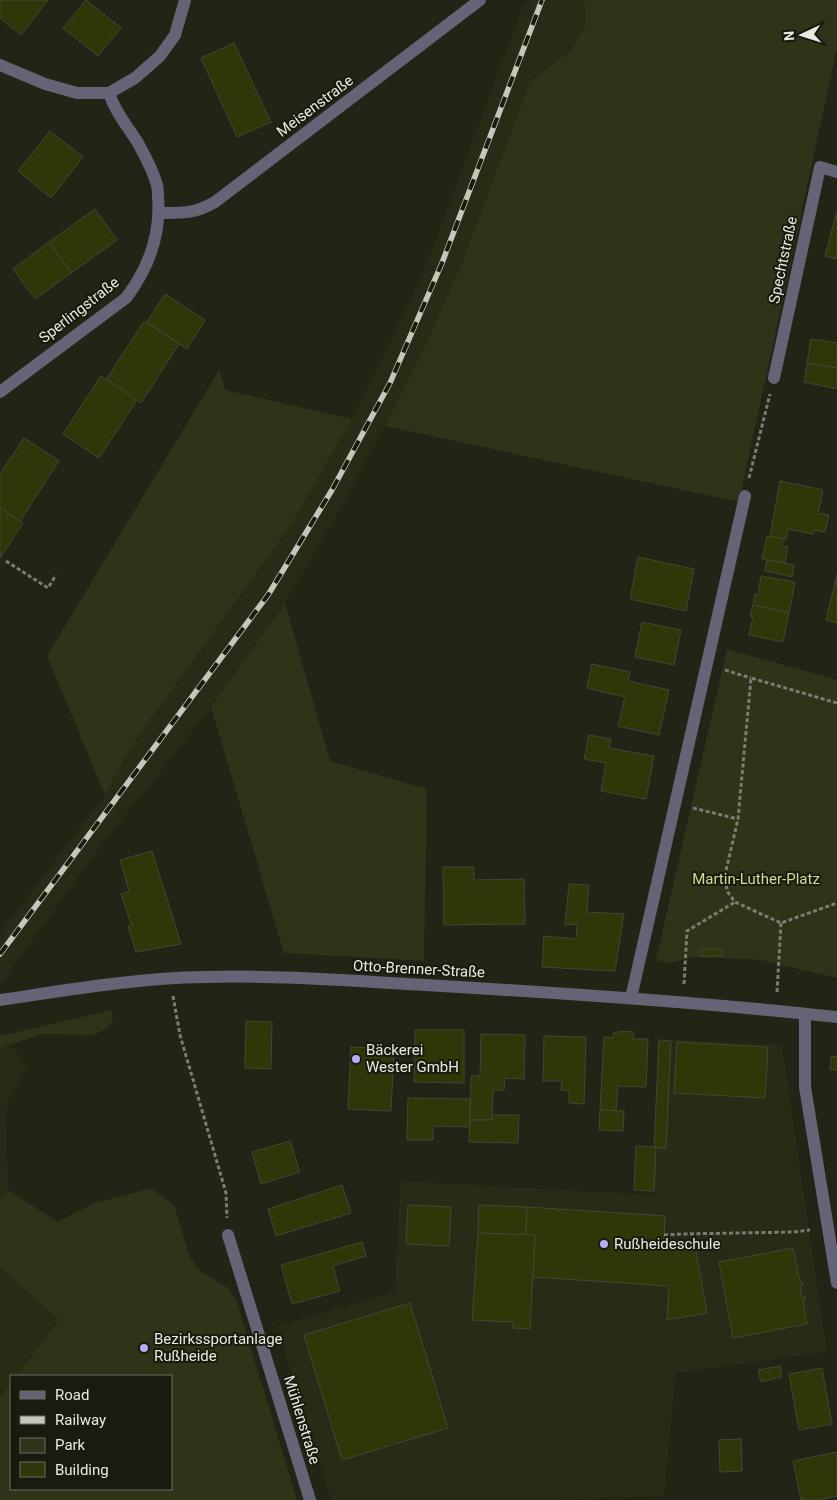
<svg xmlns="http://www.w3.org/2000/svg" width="837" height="1500" viewBox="0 0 837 1500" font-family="Roboto,sans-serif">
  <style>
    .built { fill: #282c17 }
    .green { fill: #2f3317 }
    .building { fill: #303607; stroke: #434636 }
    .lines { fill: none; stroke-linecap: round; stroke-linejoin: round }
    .path { stroke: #7b7d72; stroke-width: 3; stroke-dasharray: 4 2.5; stroke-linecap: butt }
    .minor { stroke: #656376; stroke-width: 12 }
    .tertiary { stroke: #656376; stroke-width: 12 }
    .rail-casing { stroke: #c5c7bd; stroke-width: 5.5 }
    .rail { stroke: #181b0d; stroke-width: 4; stroke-dasharray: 11; stroke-linecap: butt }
    .poi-dot { fill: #b7abf8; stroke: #181b0d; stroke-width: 2 }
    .labels { text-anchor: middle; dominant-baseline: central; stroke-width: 4; stroke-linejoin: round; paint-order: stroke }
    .street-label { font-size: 15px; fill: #e9ebe2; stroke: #181b0d }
    .park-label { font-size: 15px; fill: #d1dd94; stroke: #181b0d }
    .poi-label { font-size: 15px; fill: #e9ebe2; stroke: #181b0d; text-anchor: start }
  </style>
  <rect width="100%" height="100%" fill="#222416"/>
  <g class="built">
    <path d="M532 0H584L586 24 571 50 530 83 461 265 440 313 421 355 350 493 285 603 211 707 164 768 109 835 0 985V933L105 795 133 744 291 525 352 419 408 305 431 253 523 5Z"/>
    <path d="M659 1039 782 1045 827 1352 676 1373 664 1496 550 1500H331L277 1326 395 1292 400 1181 654 1195 656 1148 654 1147Z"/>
    <path d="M10 1044 28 1066 8 1102 6 1117 8 1190 0 1201V1048Z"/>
    <path d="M0 1267 59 1320 16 1376H11V1382L0 1397Z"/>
  </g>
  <g class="green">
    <path d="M584 0H837V48L739 502 385 426 421 355 461 265 530 82 571 50 586 24Z"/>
    <path d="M219 370 225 390 352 419 291 525 133 744 105 795 47 656Z"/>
    <path d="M285 603 330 761 427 789 424 961 284 953 211 707Z"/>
    <path d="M727 649 837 680V978L761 960 692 957 670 963 656 960Z"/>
    <path d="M112 1010 113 1020 105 1030 90 1035 42 1034 0 1048V1036Z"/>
    <path d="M151 1188 174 1205 190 1257 199 1270 228 1288 236 1299 297 1500H0V1397L11 1382V1489H171V1376H16L59 1320 0 1267V1201L8 1190 58 1222 92 1204Z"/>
  </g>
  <g class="building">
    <path d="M0 0H48L21 35 0 18Z"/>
    <path d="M86 0 121 28 98 56 63 28Z"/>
    <path d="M234 43 271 122 237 137 201 58Z"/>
    <path d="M50 131 83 157 51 198 18 171Z"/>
    <path d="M95 209 117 240 71 273 49 242Z"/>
    <path d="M837 211V259L825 256Z"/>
    <path d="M49 242 71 273 35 299 13 269Z"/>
    <path d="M165 294 205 320 187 349 147 322Z"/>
    <path d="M144 321 179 344 141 403 106 380Z"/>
    <path d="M811 339 837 343V368L807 363Z"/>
    <path d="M807 363 837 368V389L804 382Z"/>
    <path d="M101 376 137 400 99 458 63 434Z"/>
    <path d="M24 438 59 461 20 521 0 508V474Z"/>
    <path d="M780 481 823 490 818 513 829 515 825 532 814 530 813 534 788 529 786 540 770 536Z"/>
    <path d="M0 508 23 523 0 558Z"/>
    <path d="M767 536 783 539 782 546 788 547 785 563 762 559Z"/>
    <path d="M638 557 694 569 686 611 630 599Z"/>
    <path d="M767 560 794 565 792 577 765 571Z"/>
    <path d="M837 574V623L826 620Z"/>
    <path d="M761 576 795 582 789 613 753 605 755 594 758 595Z"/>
    <path d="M753 605 789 613 783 642 749 635 753 617 750 616Z"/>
    <path d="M642 622 681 630 674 665 635 657Z"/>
    <path d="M592 664 630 672 628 681 669 690 659 735 618 726 625 697 587 688Z"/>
    <path d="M589 735 611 739 609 748 654 756 646 799 601 791 606 763 584 759Z"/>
    <path d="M152 851 181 944 136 952 128 926 133 925 132 923 131 924 121 894 129 891 120 860Z"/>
    <path d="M443 867H474V880L524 879 525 924 444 925Z"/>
    <path d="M569 884 589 885 587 912 624 914 615 971 542 967 544 936 576 939 577 924 565 925Z"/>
    <rect x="701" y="949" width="21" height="7"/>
    <path d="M246 1021 272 1022 271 1069 245 1068Z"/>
    <path d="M415 1030H464V1083L414 1082Z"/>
    <path d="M622 1031 634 1032 633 1039H648L646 1087 618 1086 616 1111 600 1110 604 1037 613 1038 614 1032H622Z"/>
    <path d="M481 1034 525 1035 524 1079 505 1078 504 1090H493L492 1120H470L471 1076H480Z"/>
    <path d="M544 1036 586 1037 584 1104 569 1103V1091L561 1090 562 1081H543Z"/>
    <path d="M659 1040 671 1041 666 1149 654 1147Z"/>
    <path d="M677 1042 768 1047 765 1098 674 1093Z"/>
    <path d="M351 1047 394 1049 391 1111 348 1109Z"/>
    <path d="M831 1056 837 1057V1070H830Z"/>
    <path d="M408 1098 470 1099V1127L433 1126V1140H407Z"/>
    <path d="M600 1110 624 1111 623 1131 599 1130Z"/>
    <path d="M492 1115H519L518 1143 469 1142 470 1120H492Z"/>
    <path d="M290 1141 300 1172 261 1184 252 1152Z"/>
    <path d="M636 1146 656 1147 654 1191 634 1190Z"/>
    <path d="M342 1185 351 1213 276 1236 268 1209Z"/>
    <path d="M408 1205 451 1207 449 1246 406 1244Z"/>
    <path d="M479 1205 527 1207 526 1235 478 1233Z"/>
    <path d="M527 1207 665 1216 664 1244 695 1245 707 1313 667 1320 669 1286 533 1277 535 1235H526Z"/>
    <path d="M478 1233 535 1235 530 1329 513 1328V1322L472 1320Z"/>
    <path d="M362 1242 366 1256 333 1266 340 1291 292 1304 281 1265Z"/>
    <path d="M793 1248 800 1282H803V1285L800 1286 802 1297 805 1296 806 1299 803 1300 807 1324 733 1338 719 1262Z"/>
    <path d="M410 1303 448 1428 342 1460 304 1335Z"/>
    <path d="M780 1366 782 1377 761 1382 758 1370Z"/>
    <path d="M822 1368 832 1424 799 1430 789 1374Z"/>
    <path d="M741 1439 742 1471 720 1472 719 1440Z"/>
    <path d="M837 1452V1496L819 1500H801L793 1461Z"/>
  </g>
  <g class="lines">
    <g class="path">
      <path d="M749 478 770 394"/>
      <path d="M6 561 48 588 56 575"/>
      <path d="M725 670 751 678"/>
      <path d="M837 703 751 678 738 819 725 875 727 891 735 902 781 923 837 903"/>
      <path d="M693 808 738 819"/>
      <path d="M684 984 687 931 735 902"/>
      <path d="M777 992 781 923"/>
      <path d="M173 996 180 1035 226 1193 227 1218"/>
      <path d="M664 1235 681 1234 793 1232 810 1230"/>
    </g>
    <g class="minor">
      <path d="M0 65 45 84 77 93H109L135 78 160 56 175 35 185 0"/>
      <path d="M159 213C183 213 194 214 215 202L480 0"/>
      <path d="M774 378 820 167 837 172"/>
      <path d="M0 392 126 298C148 269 161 234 158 197 158 192 158 186 156 182 152 168 145 156 138 143 128 127 115 112 109 93"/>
      <path d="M631 998 745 496"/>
      <path d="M805 1014V1087L837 1283"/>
      <path d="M228 1235 310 1500"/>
    </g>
    <path class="tertiary" d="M0 1000C68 990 136 978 205 977 278 975 352 981 425 985 562 993 700 1002 837 1017"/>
    <g class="rail-casing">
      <path id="rail" d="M0 954 268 595 332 490 390 383 442 263 542 0"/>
    </g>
    <use href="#rail" class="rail"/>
  </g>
  <g class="poi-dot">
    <circle cx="356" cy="1059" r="5"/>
    <circle cx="604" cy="1244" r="5"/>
    <circle cx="144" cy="1348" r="5"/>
  </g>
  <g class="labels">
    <g class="street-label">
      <text transform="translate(315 106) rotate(-37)">Meisenstraße</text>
      <text transform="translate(783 260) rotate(-78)">Spechtstraße</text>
      <text transform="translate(79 310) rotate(-38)">Sperlingstraße</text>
      <text transform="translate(419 969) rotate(3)">Otto-Brenner-Straße</text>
      <text transform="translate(302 1420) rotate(73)">Mühlenstraße</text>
    </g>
    <g class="park-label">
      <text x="756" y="879">Martin-Luther-Platz</text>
    </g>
    <g class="poi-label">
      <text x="366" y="1050">Bäckerei<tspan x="366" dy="17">Wester GmbH</tspan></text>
      <text x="614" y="1244">Rußheideschule</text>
      <text x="154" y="1339">Bezirkssportanlage<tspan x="154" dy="17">Rußheide</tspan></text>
    </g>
  </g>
  <rect x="10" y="1375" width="162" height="115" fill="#181b0d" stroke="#6c6e62"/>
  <rect x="20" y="1391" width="25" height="8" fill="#656376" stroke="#6c6e62"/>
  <text x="55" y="1400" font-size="15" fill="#e9ebe2">Road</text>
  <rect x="20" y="1416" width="25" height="8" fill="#c5c7bd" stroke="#6c6e62"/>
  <text x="55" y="1425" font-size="15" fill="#e9ebe2">Railway</text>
  <rect x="20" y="1438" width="25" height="15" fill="#2f3317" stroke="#6c6e62"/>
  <text x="55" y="1450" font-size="15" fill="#e9ebe2">Park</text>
  <rect x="20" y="1462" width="25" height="15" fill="#303607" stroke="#6c6e62"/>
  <text x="55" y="1475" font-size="15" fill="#e9ebe2">Building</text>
  <g transform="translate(802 35) rotate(266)" stroke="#181b0d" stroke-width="4" paint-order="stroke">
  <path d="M0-4L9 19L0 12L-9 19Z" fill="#e9ebe2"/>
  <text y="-8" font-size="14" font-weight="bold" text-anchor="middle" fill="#e9ebe2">N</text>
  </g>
</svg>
